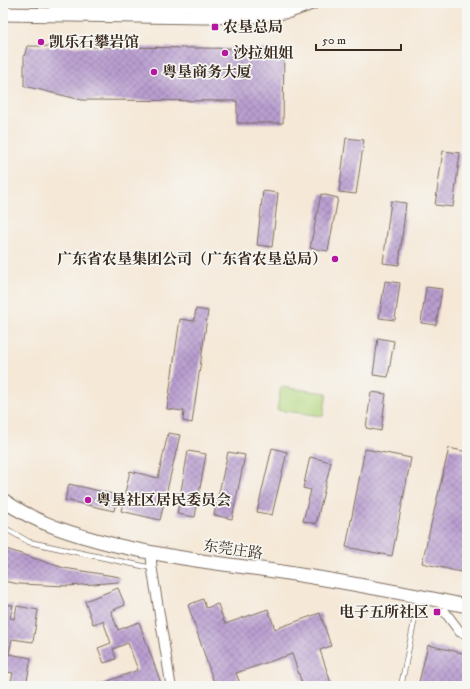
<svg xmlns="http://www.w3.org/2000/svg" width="470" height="689" viewBox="0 0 470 689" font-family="'IM FELL DW Pica','Noto Serif SC',serif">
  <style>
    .park { fill: #b4d780; stroke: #78804f }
    .building { fill: url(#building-cross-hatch) }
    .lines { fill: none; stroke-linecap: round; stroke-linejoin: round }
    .lane-casing { stroke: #7c6c5f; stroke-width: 6 }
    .street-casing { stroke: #7c6c5f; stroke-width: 11 }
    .secondary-casing { stroke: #7c6c5f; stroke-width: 15 }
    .lane { stroke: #fff; stroke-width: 4.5 }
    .street { stroke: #fff; stroke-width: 9 }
    .secondary { stroke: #fff; stroke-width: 13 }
    .poi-dot { fill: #b5179e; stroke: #f6f6f2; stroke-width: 1.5 }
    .labels { text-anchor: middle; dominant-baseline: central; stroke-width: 3.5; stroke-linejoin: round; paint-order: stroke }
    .poi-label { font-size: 15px; font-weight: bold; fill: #3b2a1e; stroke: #f6f6f2; text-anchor: start }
    .street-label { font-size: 15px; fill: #3b2a1e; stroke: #f6f6f2 }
  </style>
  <defs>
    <pattern id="building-cross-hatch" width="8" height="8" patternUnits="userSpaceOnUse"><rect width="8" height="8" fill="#b99ed0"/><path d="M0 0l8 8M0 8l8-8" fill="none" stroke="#9881a8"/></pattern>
  </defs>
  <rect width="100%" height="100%" fill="#f6f6f2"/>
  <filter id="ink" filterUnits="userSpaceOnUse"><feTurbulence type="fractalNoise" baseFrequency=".025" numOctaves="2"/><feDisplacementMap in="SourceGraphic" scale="8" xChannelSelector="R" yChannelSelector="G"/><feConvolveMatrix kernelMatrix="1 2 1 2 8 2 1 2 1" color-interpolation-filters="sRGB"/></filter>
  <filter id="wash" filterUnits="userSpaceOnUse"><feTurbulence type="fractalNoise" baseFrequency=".012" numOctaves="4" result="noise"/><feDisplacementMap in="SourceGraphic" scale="16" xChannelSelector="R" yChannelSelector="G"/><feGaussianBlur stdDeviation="0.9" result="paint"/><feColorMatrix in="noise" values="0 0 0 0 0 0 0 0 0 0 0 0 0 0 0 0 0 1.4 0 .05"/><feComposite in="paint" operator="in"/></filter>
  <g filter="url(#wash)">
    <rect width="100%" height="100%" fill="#f5e8d7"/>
    <path class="park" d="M281 387 327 393 323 416 277 410Z"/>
    <g id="blocks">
      <g class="building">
        <path d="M27 46 284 49 283 123H237V101L82 100 24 86V57Z"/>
        <path d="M346 138 364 140 356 194 339 192Z"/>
        <path d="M443 151 460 153 453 207 435 205Z"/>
        <path d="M263 191 278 193 272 247 257 245Z"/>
        <path d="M321 194 338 198 328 251 310 248Z"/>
        <path d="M391 201 406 203 399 265 383 263Z"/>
        <path d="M385 281 400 283 395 320 379 318Z"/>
        <path d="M426 287 442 289 436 325 421 323Z"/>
        <path d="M196 309 208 311 192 423 183 421 184 411 167 409 180 319 194 321Z"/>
        <path d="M378 338 394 341 388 377 373 375Z"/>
        <path d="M371 392 386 394 381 431 366 428Z"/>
        <path d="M168 433 180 435 160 520 121 511 130 471 158 478Z"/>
        <path d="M272 448 287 452 272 515 257 512Z"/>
        <path d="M449 448 467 452V565L465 573 422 563Z"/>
        <path d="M365 449 411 458 392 556 346 547Z"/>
        <path d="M188 451 206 454 195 517 177 514Z"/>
        <path d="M228 452 245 455 232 519 214 515Z"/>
        <path d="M310 457 331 462 316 524 303 521 311 490 303 488Z"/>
        <path d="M69 484 117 495 114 511 65 500Z"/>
        <path d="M3 548 64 568 120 577 119 582 68 586 19 584 3 581Z"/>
        <path d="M118 588 125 605 111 611 118 630 139 622 162 686H95L138 670 128 643 113 649 116 659 104 663 98 648 111 643 103 621 93 624 85 601Z"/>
        <path d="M203 599 206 608 218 604 225 624 268 609 275 629 320 613 331 646 320 650 332 686H303L292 654 236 673 241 686H215L188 605Z"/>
        <path d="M3 604 13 605 10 618 14 619 17 606 38 610 33 642 12 639 9 654 31 658 26 686H10L13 673 3 671Z"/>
        <path d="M428 645 467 654V686H418Z"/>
      </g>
    </g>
  </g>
  <g filter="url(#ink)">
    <use href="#blocks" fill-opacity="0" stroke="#7c6c5f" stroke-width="1"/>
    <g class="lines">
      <g class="lane-casing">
        <g id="lane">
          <path d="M3 527 29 542 152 568"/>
          <path d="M401 686 419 598"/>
        </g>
      </g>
      <g class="street-casing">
        <g id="street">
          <path d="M151 553 152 568 171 686"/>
          <path d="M445 612 460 632 467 634"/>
        </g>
      </g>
      <g class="secondary-casing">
        <g id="secondary">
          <path d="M53 3 248 5 267 3"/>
          <path d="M3 14 205 17 255 16 290 11 312 3"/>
          <path d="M3 500C37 524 75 535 115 545 163 556 212 563 261 569 330 579 399 592 467 606"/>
        </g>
      </g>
      <use href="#lane" class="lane"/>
      <use href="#street" class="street"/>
      <use href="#secondary" class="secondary"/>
    </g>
  </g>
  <g class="poi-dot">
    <rect x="211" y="23" width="8" height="8" rx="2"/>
    <circle cx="41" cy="42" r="4"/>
    <circle cx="225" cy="53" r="4"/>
    <circle cx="154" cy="72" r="4"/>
    <circle cx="335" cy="259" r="4"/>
    <circle cx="88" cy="500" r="4"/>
    <rect x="433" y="608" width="8" height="8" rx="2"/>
  </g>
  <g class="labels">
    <g class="poi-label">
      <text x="223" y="27">农垦总局</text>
      <text x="49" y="42">凯乐石攀岩馆</text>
      <text x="233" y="53">沙拉姐姐</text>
      <text x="162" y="72">粤垦商务大厦</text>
      <text x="327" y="259" text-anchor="end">广东省农垦集团公司（广东省农垦总局）</text>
      <text x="96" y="500">粤垦社区居民委员会</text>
      <text x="429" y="612" text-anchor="end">电子五所社区</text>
    </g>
    <g class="street-label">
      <text transform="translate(233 550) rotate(8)">东莞庄路</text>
    </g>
  </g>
  <rect width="470" height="689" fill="none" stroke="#f6f6f2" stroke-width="16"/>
  <path d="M316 44v6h85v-6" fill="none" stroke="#3b2a1e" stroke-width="2"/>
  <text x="322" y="44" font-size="12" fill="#3b2a1e" stroke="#f6f6f2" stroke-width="3" paint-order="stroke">50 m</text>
</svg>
